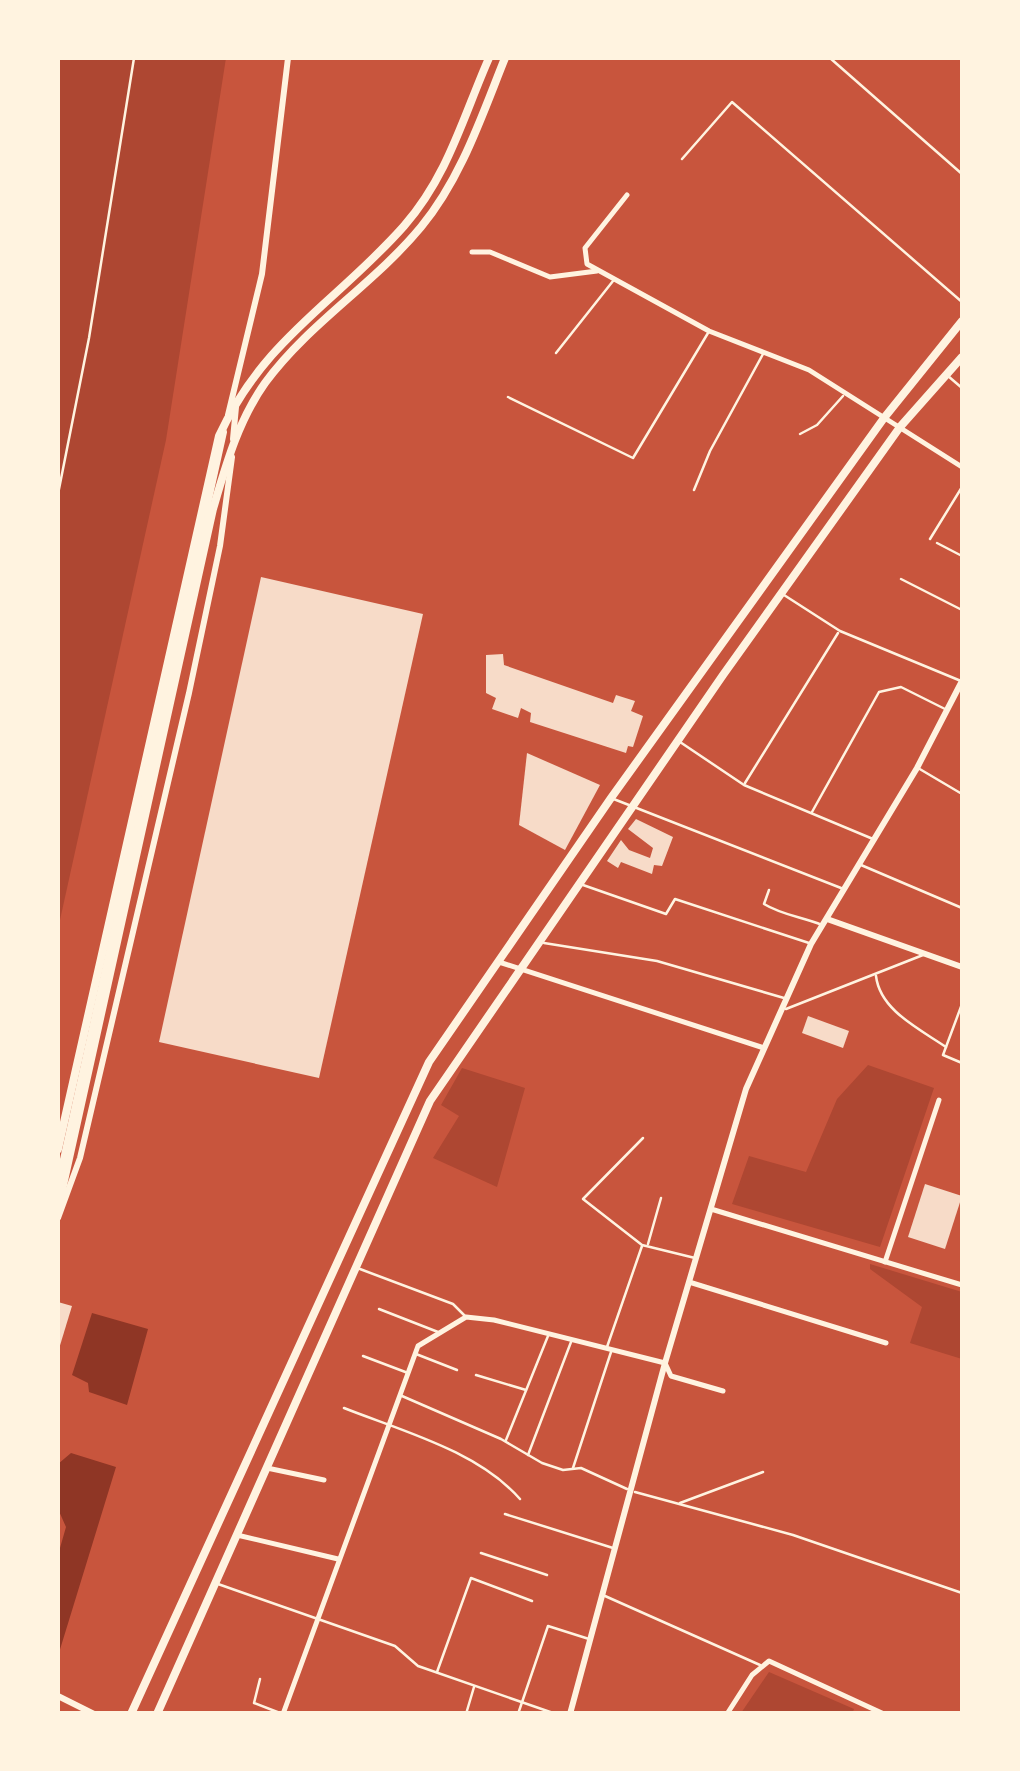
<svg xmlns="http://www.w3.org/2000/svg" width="1020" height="1771" viewBox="0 0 1020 1771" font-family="Figtree,sans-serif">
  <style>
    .green { fill: #ae4732 }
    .water { fill: #8f3625 }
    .building { fill: #f7dbc8 }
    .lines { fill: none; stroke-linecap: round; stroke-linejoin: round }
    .path { stroke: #fff3e0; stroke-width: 2.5 }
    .service { stroke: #fff3e0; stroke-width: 2.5 }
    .minor { stroke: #fff3e0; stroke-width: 5 }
    .tertiary { stroke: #fff3e0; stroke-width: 6 }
    .primary { stroke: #fff3e0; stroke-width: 8 }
    .trunk { stroke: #fff3e0; stroke-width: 8 }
  </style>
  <rect width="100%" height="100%" fill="#c8553d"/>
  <g class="green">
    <path d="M58 58H226L166 440 58 929Z"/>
    <path d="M868 1065 934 1088 880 1247 732 1204 749 1156 806 1172 837 1099Z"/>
    <path d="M462 1068 525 1088 497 1187 433 1158 459 1116 441 1105Z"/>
    <path d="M870 1264 962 1292V1359L910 1343 922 1307 870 1269Z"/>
    <path d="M769 1672 854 1709 852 1714 741 1713Z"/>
  </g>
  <g class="water">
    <path d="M92 1313 148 1329 127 1405 89 1392 88 1383 72 1375Z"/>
    <path d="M71 1453 116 1467 58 1656V1555L66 1527 58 1509V1464Z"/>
  </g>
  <g class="building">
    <path d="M261 577 423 614 319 1078 159 1042Z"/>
    <path d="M503 654 504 665 613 703 616 695 635 701 631 711 643 716 633 747 628 746 626 753 530 722 531 713 521 708 518 718 492 709 496 698 486 693V655Z"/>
    <path d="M527 753 600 785 565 850 519 825Z"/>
    <path d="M636 819 673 837 662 866 654 865 652 874 621 862 618 868 607 861 621 840 629 850 650 858 653 848 628 829Z"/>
    <path d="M808 1016 849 1031 843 1048 802 1033Z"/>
    <path d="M925 1184 962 1196 945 1249 908 1237Z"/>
    <path d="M58 1302 72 1306 58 1352Z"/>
  </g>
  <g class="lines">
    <g class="path">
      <path d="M58 494 89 338 134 58"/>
      <path d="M937 543 962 556"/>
    </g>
    <g class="service">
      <path d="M830 58 962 174"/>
      <path d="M682 159 732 102 962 302"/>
      <path d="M556 353 613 281"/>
      <path d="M948 376 962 388"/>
      <path d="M508 397 633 458 708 333"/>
      <path d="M800 434 817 425 843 396"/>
      <path d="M694 490 710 451 763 354"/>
      <path d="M930 539 962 487"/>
      <path d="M901 579 962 610"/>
      <path d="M784 595 840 631 961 681"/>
      <path d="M680 742 744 785 873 839"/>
      <path d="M918 768 962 794"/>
      <path d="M745 783 838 633"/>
      <path d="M611 798 841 888"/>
      <path d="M812 812 879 692 901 687 947 710"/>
      <path d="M861 865 962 908"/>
      <path d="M583 885 666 914 675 899 809 943"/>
      <path d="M769 890 764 904C782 915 802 917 822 925"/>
      <path d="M544 943 657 961 784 998"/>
      <path d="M876 976C880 1010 918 1028 946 1047"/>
      <path d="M962 1004 943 1055 962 1063"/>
      <path d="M786 1009 923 955"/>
      <path d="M643 1138 583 1199 642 1245 695 1258"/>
      <path d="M648 1244 661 1198"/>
      <path d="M360 1269 453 1304 465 1316"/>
      <path d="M379 1309 438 1332"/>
      <path d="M607 1347 642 1246"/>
      <path d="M416 1354 457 1370"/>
      <path d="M363 1356 408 1373"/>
      <path d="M476 1375 526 1390"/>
      <path d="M402 1396 501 1439 542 1463 563 1470 581 1468 627 1489"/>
      <path d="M344 1408C402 1431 478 1451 520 1499"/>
      <path d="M506 1440 548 1336"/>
      <path d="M528 1455 571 1342"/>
      <path d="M573 1468 611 1352"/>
      <path d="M635 1492 793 1535 962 1593"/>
      <path d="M680 1503 763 1472"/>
      <path d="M505 1514 613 1548"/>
      <path d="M481 1553 547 1575"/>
      <path d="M218 1584 395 1646 418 1666 556 1714"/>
      <path d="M605 1596 760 1665"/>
      <path d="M437 1672 471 1578 532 1601"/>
      <path d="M260 1679 254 1703 280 1713"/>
      <path d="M466 1714 474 1687"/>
      <path d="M518 1714 548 1626 589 1639"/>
    </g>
    <g class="minor">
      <path d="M627 195 585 248 587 264 709 331 809 370 962 467"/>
      <path d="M472 252H490L550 277 597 271"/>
      <path d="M499 962 764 1048"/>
      <path d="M711 1209 962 1285"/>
      <path d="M885 1262 939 1100"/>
      <path d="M689 1282 886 1343"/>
      <path d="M267 1468 324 1480"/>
      <path d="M237 1535 338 1559"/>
      <path d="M283 1714 418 1346 466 1317 494 1320 665 1363 671 1376 723 1391"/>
      <path d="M727 1714 752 1675 769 1661 884 1714"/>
    </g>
    <g class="tertiary">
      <path d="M228 415 262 274 288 58"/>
      <path d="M233 439 236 407"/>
      <path d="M827 919 962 967"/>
      <path d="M58 1182 224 432"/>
      <path d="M58 1218 80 1158 189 693 220 546 232 457"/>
      <path d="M58 1696 94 1714"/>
      <path d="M570 1714 665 1363 746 1089 811 944 917 768 962 681"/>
    </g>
    <g class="primary">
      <path d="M131 1714 429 1062 611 798 884 418 962 321"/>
      <path d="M157 1714 430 1101 723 675 900 427 962 357"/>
    </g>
    <g class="trunk">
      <path d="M58 1149 219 436C265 337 336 303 404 226 448 176 463 117 489 58"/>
      <path d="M58 1208 213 509C226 465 238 421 265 383 309 323 374 284 421 227 461 179 482 115 505 58"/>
    </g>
  </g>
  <rect width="1020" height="1771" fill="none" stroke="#fff3e0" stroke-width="120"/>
</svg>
